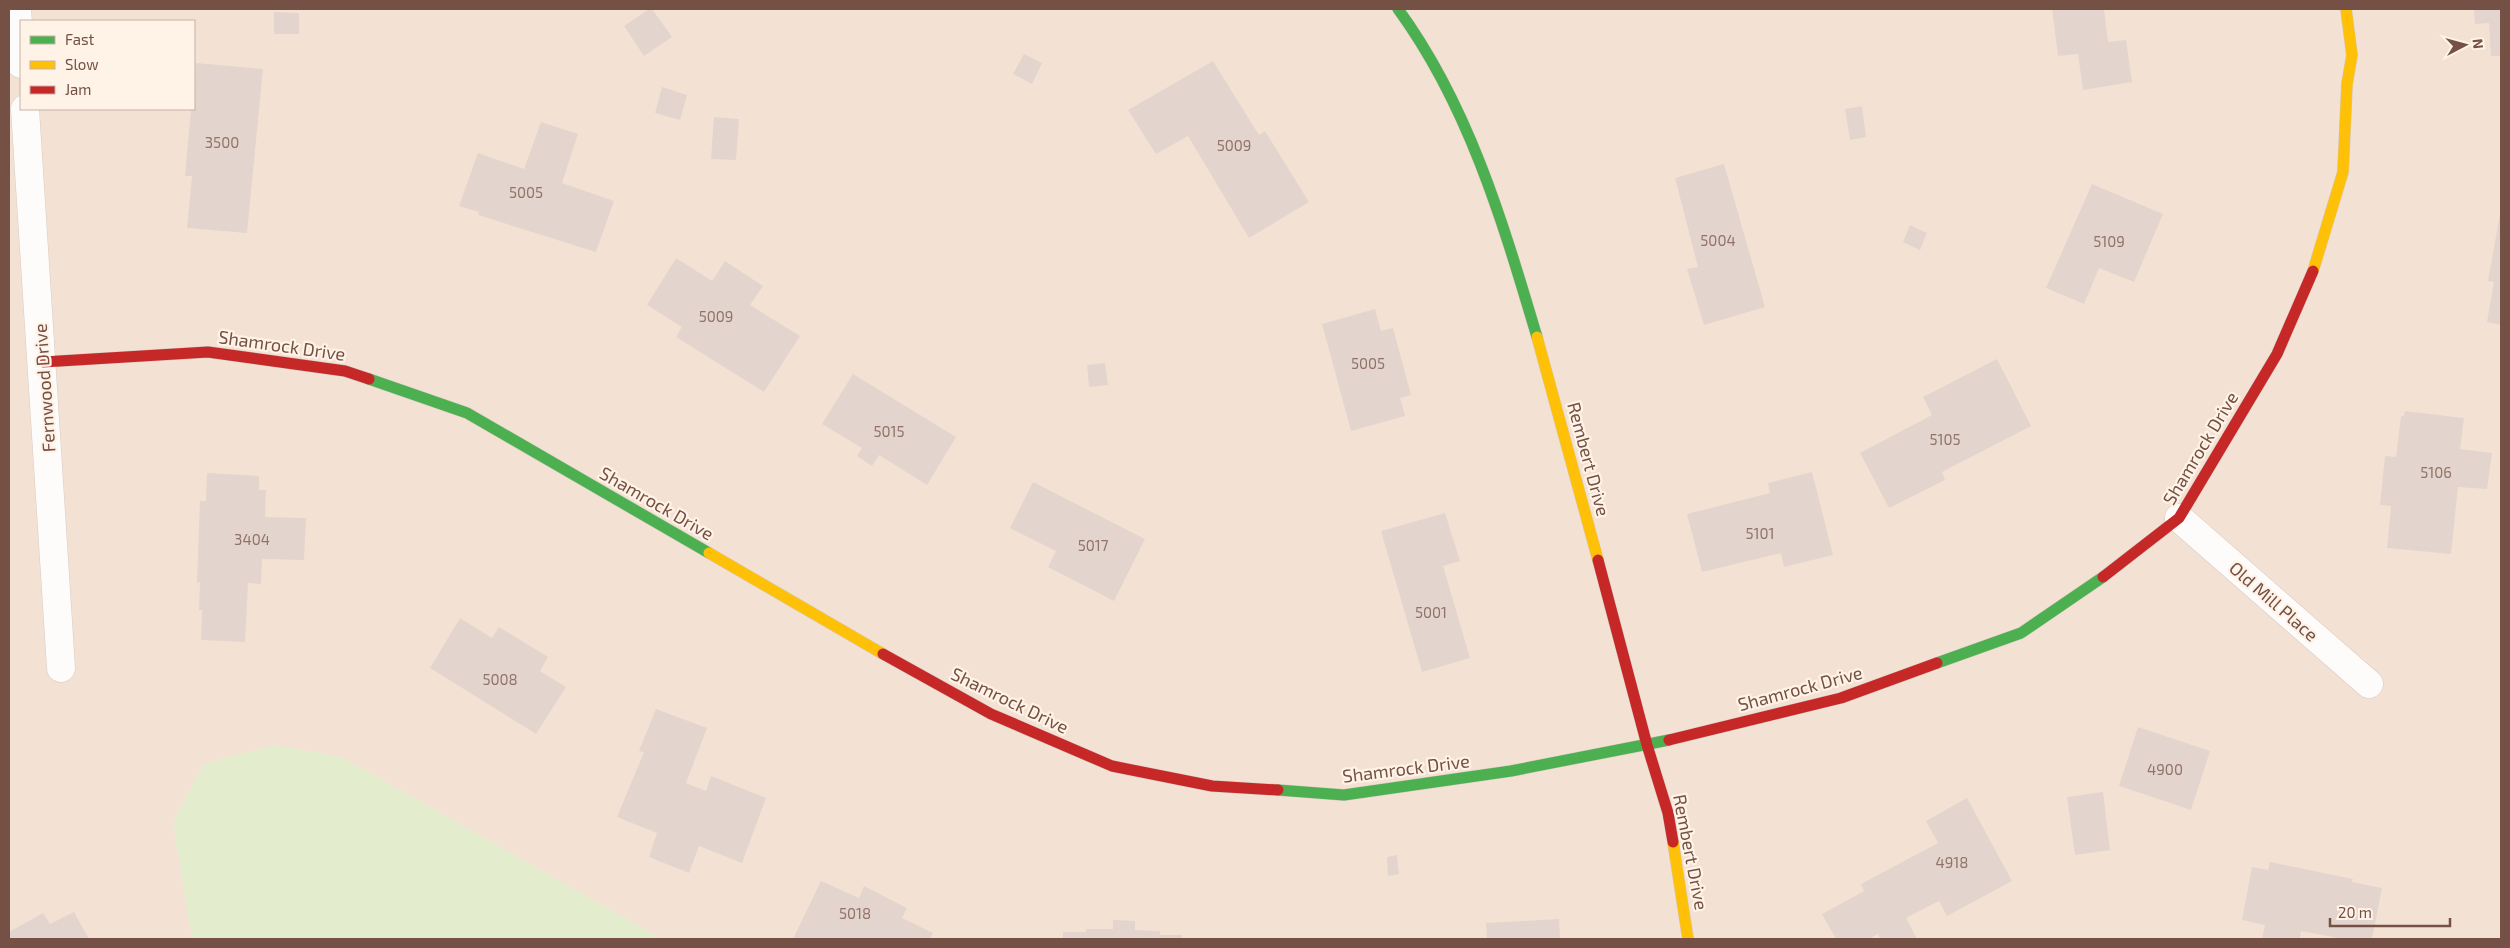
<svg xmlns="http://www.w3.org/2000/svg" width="2510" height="948" viewBox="0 0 2510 948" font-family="'Exo 2',sans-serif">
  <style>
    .residential { fill: #f3e2d4; fill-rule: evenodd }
    .green { fill: #e4ecce }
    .building { fill: #e3d5cd }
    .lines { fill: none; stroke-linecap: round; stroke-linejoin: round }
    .street-casing { stroke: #d8cbc4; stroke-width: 29 }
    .fast-casing { stroke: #d6c9c2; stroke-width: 12 }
    .slow-casing { stroke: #d6c9c2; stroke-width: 12 }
    .jam-casing { stroke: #d6c9c2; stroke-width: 12 }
    .street { stroke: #fefcfb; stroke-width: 28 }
    .fast { stroke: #4caf50; stroke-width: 11 }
    .slow { stroke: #ffc107; stroke-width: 11 }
    .jam { stroke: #c62828; stroke-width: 11 }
    .labels { text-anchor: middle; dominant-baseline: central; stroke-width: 4.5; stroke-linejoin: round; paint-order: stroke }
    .number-label { font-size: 15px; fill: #927369 }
    .street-label { font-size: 18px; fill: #745045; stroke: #fff2e6 }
  </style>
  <rect width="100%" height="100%" fill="#f7eee5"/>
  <path class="residential" d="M9 9H2501V939H9ZM21 21H194V109H21Z"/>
  <path class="green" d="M274 745 342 757 662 939H192L173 823 203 764Z"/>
  <g class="building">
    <path d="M649 9H652L672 37 644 56 624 26Z"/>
    <path d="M2052 9H2104L2108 42 2126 40 2132 82 2083 90 2078 54 2058 56Z"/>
    <path d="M2474 9H2501V56H2491L2489 23 2475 24Z"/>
    <path d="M274 12 299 13V34H274Z"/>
    <path d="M1024 54 1042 63 1032 84 1013 74Z"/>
    <path d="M1213 61 1259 135 1265 131 1309 202 1249 238 1188 136 1156 154 1128 110Z"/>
    <path d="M196 63 263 69 247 233 187 228 192 176H185L191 109H194Z"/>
    <path d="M662 87 687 95 680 120 655 113Z"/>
    <path d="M1862 106 1866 137 1850 140 1845 109Z"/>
    <path d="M714 117 739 119 736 160 711 159Z"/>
    <path d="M541 122 578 134 562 183 614 201 596 252 478 215 479 212 459 206 478 153 524 169Z"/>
    <path d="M1724 164 1765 307 1704 325 1687 269 1698 267 1675 178Z"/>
    <path d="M2092 184 2163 214 2134 282 2099 268 2084 304 2046 288Z"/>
    <path d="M2500 214 2501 215V325L2487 322 2494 282 2488 281Z"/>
    <path d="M1910 225 1927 233 1920 250 1903 242Z"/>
    <path d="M676 258 712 281 725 261 763 286 750 305 800 336 764 392 676 337 682 327 647 305Z"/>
    <path d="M1375 309 1381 331 1393 328 1411 395 1400 398 1405 416 1351 431 1322 324Z"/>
    <path d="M1997 359 2031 426 1942 472 1945 480 1889 508 1860 453 1932 415 1923 397Z"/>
    <path d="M1105 363 1108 385 1089 387 1087 365Z"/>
    <path d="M853 374 956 437 927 485 879 455 872 466 857 456 862 448 822 424Z"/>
    <path d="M2405 411 2464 418 2460 449 2492 453 2487 489 2458 487 2451 554 2387 548 2391 506 2380 505 2385 456 2396 457 2401 416H2404Z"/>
    <path d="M1812 472 1833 555 1784 567 1781 553 1702 572 1687 514 1770 493 1768 483Z"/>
    <path d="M207 473 259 476V490H266L265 517 306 518 304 560 262 559 261 584 248 583 245 642 201 640 202 610H199L200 582 197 583 200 501H206Z"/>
    <path d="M1033 482 1145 539 1114 601 1048 567 1056 551 1010 528Z"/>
    <path d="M1445 513 1460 561 1443 566 1470 658 1422 672 1381 531Z"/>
    <path d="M460 618 492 638 499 627 548 657 540 671 566 687 536 734 430 668Z"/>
    <path d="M656 709 707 728 686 783 706 791 711 776 766 798 742 863 699 846 689 873 649 857 657 833 617 817 644 752 639 751Z"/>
    <path d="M2138 727 2210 751 2191 810 2119 786Z"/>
    <path d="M2103 792 2110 850 2075 855 2067 797Z"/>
    <path d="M1967 798 2012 881 1947 916 1939 901 1906 918 1917 939H1880L1878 934 1869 939H1836L1822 914 1864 891 1861 884 1938 843 1926 821Z"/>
    <path d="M1397 855 1399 874 1388 876 1387 857Z"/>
    <path d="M2270 862 2353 879 2352 882 2382 888 2372 939H2343L2301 931 2300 939H2262L2265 925 2242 920 2252 867 2268 870Z"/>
    <path d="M821 881 859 898 864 886 907 908 902 918 933 933 930 939H793Z"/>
    <path d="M74 912 89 939H9V932L43 913 50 924Z"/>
    <path d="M1559 919 1560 939H1487L1486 923Z"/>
    <path d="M1113 920 1135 921V930L1160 931V935H1182V939H1063V932H1086V929H1113Z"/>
  </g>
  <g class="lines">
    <g class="street-casing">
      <g id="street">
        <path d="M17 9 21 64"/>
        <path d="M25 109 61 668"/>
        <path d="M2179 518 2369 684"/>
      </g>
    </g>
    <g class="fast-casing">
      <g id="fast">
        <path d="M1398 9C1469 106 1503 223 1537 337"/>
        <path d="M369 379 467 413 709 553"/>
        <path d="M1937 663 2021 633 2103 577"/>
        <path d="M1278 790 1344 795 1511 771 1669 740"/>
      </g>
    </g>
    <g class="slow-casing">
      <g id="slow">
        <path d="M2313 271 2343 172 2347 84 2352 55 2346 9"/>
        <path d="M1537 337 1598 560"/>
        <path d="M709 553 883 654"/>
        <path d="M1673 842 1688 939"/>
      </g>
    </g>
    <g class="jam-casing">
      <g id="jam">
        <path d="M43 362 208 352 345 371 369 379"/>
        <path d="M1598 560 1647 745 1668 813 1673 842"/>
        <path d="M2103 577 2179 518 2277 354 2313 271"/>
        <path d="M883 654 991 714 1112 766 1212 786 1278 790"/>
        <path d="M1669 740 1841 698 1937 663"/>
      </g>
    </g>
    <use href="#street" class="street"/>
    <use href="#fast" class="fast"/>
    <use href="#slow" class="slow"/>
    <use href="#jam" class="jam"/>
  </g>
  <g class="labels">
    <g class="number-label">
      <text x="222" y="142">3500</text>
      <text x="1234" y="145">5009</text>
      <text x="526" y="192">5005</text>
      <text x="1718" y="240">5004</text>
      <text x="2109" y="241">5109</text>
      <text x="716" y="316">5009</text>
      <text x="1368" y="363">5005</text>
      <text x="889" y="431">5015</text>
      <text x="1945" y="439">5105</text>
      <text x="2436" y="472">5106</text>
      <text x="1760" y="533">5101</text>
      <text x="252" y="539">3404</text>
      <text x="1093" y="545">5017</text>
      <text x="1431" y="612">5001</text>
      <text x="500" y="679">5008</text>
      <text x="2165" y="769">4900</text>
      <text x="1952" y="862">4918</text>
      <text x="855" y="913">5018</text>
    </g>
    <g class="street-label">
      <text transform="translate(282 345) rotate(8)">Shamrock Drive</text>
      <text transform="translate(44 388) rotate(-94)">Fernwood Drive</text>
      <text transform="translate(2200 448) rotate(-59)">Shamrock Drive</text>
      <text transform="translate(1589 459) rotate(75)">Rembert Drive</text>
      <text transform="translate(657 503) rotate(30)">Shamrock Drive</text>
      <text transform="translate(2274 601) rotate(41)">Old Mill Place</text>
      <text transform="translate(1800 688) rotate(-15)">Shamrock Drive</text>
      <text transform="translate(1010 700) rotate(26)">Shamrock Drive</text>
      <text transform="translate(1406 768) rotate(-7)">Shamrock Drive</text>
      <text transform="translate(1691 852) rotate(79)">Rembert Drive</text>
    </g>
  </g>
  <rect width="2510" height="948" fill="none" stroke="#745045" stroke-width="20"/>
  <rect x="20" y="20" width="175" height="90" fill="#fff2e6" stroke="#c7b1a6"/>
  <rect x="30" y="36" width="25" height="8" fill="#4caf50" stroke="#c7b1a6"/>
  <text x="65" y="45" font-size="15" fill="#745045">Fast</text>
  <rect x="30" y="61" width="25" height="8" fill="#ffc107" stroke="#c7b1a6"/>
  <text x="65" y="70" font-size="15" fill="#745045">Slow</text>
  <rect x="30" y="86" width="25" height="8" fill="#c62828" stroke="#c7b1a6"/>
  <text x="65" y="95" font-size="15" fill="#745045">Jam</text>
  <g transform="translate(2465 45) rotate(84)" stroke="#fff2e6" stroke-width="4" paint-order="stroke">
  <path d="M0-4L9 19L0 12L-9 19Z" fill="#745045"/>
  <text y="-8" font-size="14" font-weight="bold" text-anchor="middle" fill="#745045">N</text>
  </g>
  <path d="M2330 918v8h120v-8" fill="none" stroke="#745045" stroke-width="2.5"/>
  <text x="2338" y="918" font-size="15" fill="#745045" stroke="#fff2e6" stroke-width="4" paint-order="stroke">20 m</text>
</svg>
